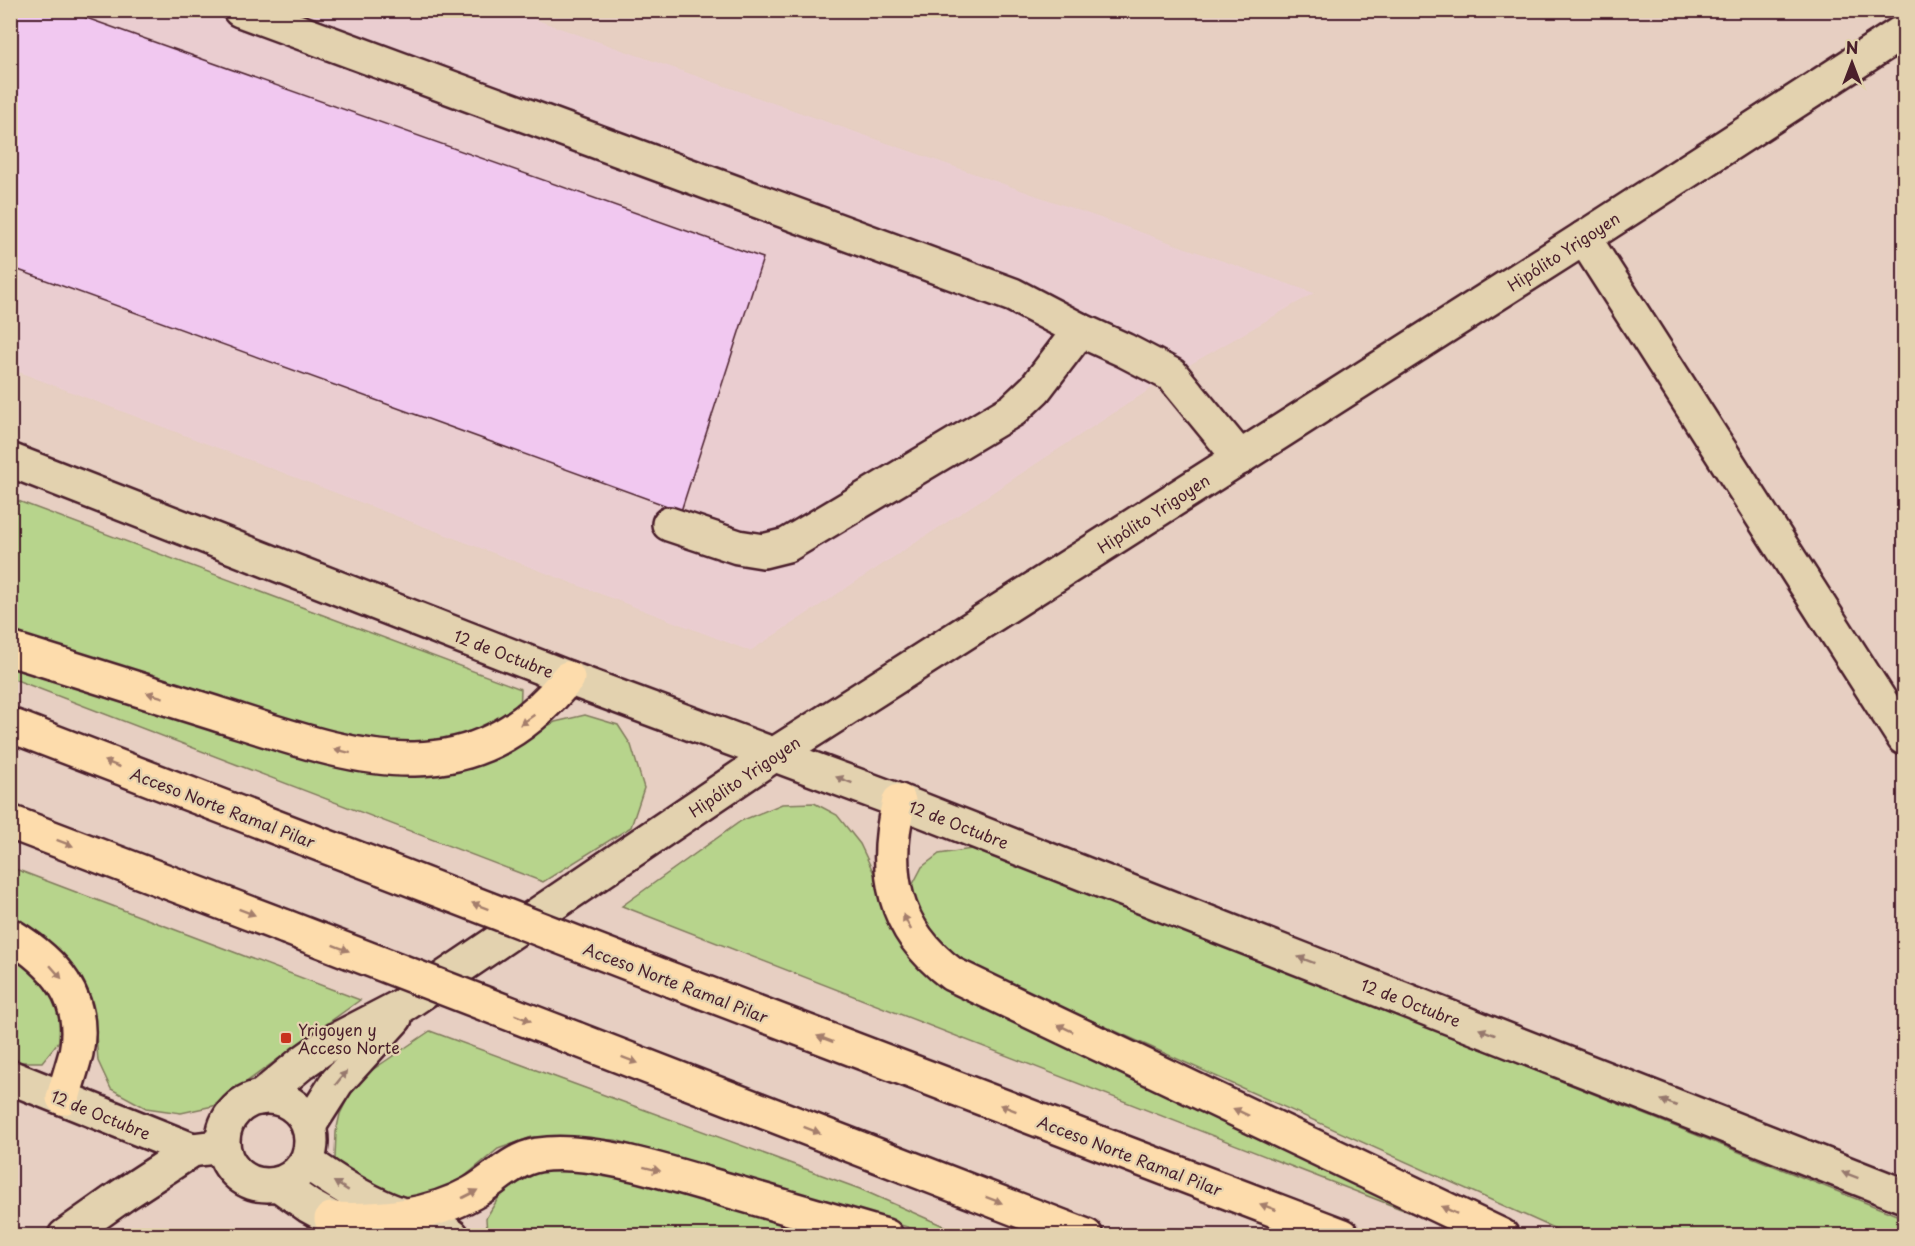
<svg xmlns="http://www.w3.org/2000/svg" width="1915" height="1246" viewBox="0 0 1915 1246" font-family="'Playpen Sans',sans-serif">
  <style>
    .built { fill: #eacdd0 }
    .green { fill: #b7d48c; stroke: #807a5c; stroke-width: 1.5 }
    .building { fill: #f1c8f0; stroke: #4a1f2b; stroke-width: 1.5 }
    .lines { fill: none; stroke-linecap: round; stroke-linejoin: round }
    .minor-casing { stroke: #4a1f2b; stroke-width: 38 }
    .highway-casing { stroke: #4a1f2b; stroke-width: 38 }
    .minor { stroke: #e3d2af; stroke-width: 33 }
    .highway { stroke: #fddcac; stroke-width: 33 }
    .highway-bridge-casing { stroke: #4a1f2b; stroke-width: 38; stroke-linecap: butt }
    .highway-bridge { stroke: #fddcac; stroke-width: 33 }
    .oneway { fill: #a47e6c }
    .oneway2 { fill: #96786d }
    .poi-dot { fill: #c8321e; stroke: #e3d2af; stroke-width: 2 }
    .labels { text-anchor: middle; dominant-baseline: central; stroke-width: 4.5; stroke-linejoin: round; paint-order: stroke }
    .street-label { font-size: 16px; fill: #4a1f2b; stroke: #e3d2af }
    .poi-label { font-size: 16px; fill: #4a1f2b; stroke: #e3d2af; text-anchor: start }
  </style>
  <rect width="100%" height="100%" fill="#e7cfc2"/>
  <filter id="ink" filterUnits="userSpaceOnUse"><feTurbulence type="fractalNoise" baseFrequency=".0167" numOctaves="2"/><feDisplacementMap in="SourceGraphic" scale="12" xChannelSelector="R" yChannelSelector="G"/><feConvolveMatrix kernelMatrix="1 2 1 2 8 2 1 2 1" color-interpolation-filters="sRGB"/></filter>
  <g filter="url(#ink)">
    <path class="built" d="M10 11H511L1314 293 1172 375 750 651 11 369Z"/>
    <g class="green">
      <path d="M10 498 521 689 520 714 484 730 433 744H378L246 706 11 631Z"/>
      <path d="M10 664 474 763 555 722 585 715 618 725 631 745 644 788 631 827 543 882 11 678Z"/>
      <path d="M814 803 837 815 860 844 880 886 904 950 942 985 1388 1192 1419 1216 622 906 741 821 782 804Z"/>
      <path d="M978 848 1904 1218V1235H1569L975 968 936 945 921 922 911 888 922 867 939 854Z"/>
      <path d="M10 867 360 1000 213 1106 181 1113 146 1108 111 1089 98 1061 95 1021 80 978 43 935 11 914Z"/>
      <path d="M10 954 38 976 60 1007 59 1041 42 1062H11Z"/>
      <path d="M430 1031 860 1189 964 1235H933L716 1168 615 1140 532 1137 498 1149 453 1186 405 1200 341 1179 335 1158 336 1132 340 1114 356 1081Z"/>
      <path d="M575 1171 651 1183 815 1235H487L486 1218 502 1192 538 1172Z"/>
    </g>
    <path class="building" d="M10 10H64L763 258 681 511 10 267Z"/>
    <g class="lines">
      <g class="minor-casing">
        <g id="minor">
          <path d="M240 10 1013 295 1080 330 1124 350 1172 375 1240 458"/>
          <path d="M1584 238 1904 738"/>
          <path d="M10 460 568 678 899 801 1904 1196"/>
          <path d="M669 524 738 547 763 551 787 545 1013 410 1035 389 1080 330"/>
          <path d="M10 1077 192 1150"/>
          <circle cx="267" cy="1141" r="44"/>
          <path d="M260 1098 302 1063 330 1043 407 1003 775 754 1584 238 1904 31"/>
          <path d="M309 1126 337 1082 395 1018"/>
          <path d="M307 1162C332 1180 358 1197 387 1209 409 1218 432 1222 452 1236"/>
          <path d="M278 1184 309 1206 355 1231"/>
          <path d="M65 1236 123 1195 192 1150 208 1148"/>
        </g>
      </g>
      <g class="highway-casing">
        <g id="highway">
          <path d="M10 649C78 671 146 692 214 713 344 754 466 806 568 678"/>
          <path d="M10 725 382 868"/>
          <path d="M899 801C882 871 892 929 952 974L1502 1236"/>
          <path d="M10 822 286 927"/>
          <path d="M10 935C54 962 87 997 76 1053 72 1068 67 1083 63 1098"/>
          <path d="M672 980 1343 1236"/>
          <path d="M576 1039 1086 1236"/>
          <path d="M331 1219C379 1221 429 1217 472 1193 495 1180 511 1160 538 1155 591 1147 669 1173 720 1188 776 1204 831 1220 886 1236"/>
        </g>
      </g>
      <use href="#minor" class="minor"/>
      <use href="#highway" class="highway"/>
      <g class="highway-bridge-casing">
        <g id="highway-bridge">
          <path d="M382 868 672 980"/>
          <path d="M286 927 576 1039"/>
        </g>
      </g>
      <use href="#highway-bridge" class="highway-bridge"/>
    </g>
    <defs><path id="oneway-solid" d="M-6-.8H1V-3.2L6.5 0L1 3.2V.8H-6Z" transform="scale(1.5)"/></defs>
    <g class="oneway">
      <use href="#oneway-solid" transform="translate(155 695) rotate(-163)"/>
      <use href="#oneway-solid" transform="translate(527 720) rotate(145)"/>
      <use href="#oneway-solid" transform="translate(342 751) rotate(-166)"/>
      <use href="#oneway-solid" transform="translate(112 764) rotate(-159)"/>
      <use href="#oneway-solid" transform="translate(65 843) rotate(21)"/>
      <use href="#oneway-solid" transform="translate(480 906) rotate(-159)"/>
      <use href="#oneway-solid" transform="translate(247 912) rotate(21)"/>
      <use href="#oneway-solid" transform="translate(907 922) rotate(-117)"/>
      <use href="#oneway-solid" transform="translate(341 948) rotate(21)"/>
      <use href="#oneway-solid" transform="translate(56 972) rotate(49)"/>
      <use href="#oneway-solid" transform="translate(523 1018) rotate(21)"/>
      <use href="#oneway-solid" transform="translate(1065 1028) rotate(-155)"/>
      <use href="#oneway-solid" transform="translate(825 1039) rotate(-159)"/>
      <use href="#oneway-solid" transform="translate(630 1060) rotate(21)"/>
      <use href="#oneway-solid" transform="translate(1008 1108) rotate(-159)"/>
      <use href="#oneway-solid" transform="translate(1241 1112) rotate(-155)"/>
      <use href="#oneway-solid" transform="translate(812 1130) rotate(21)"/>
      <use href="#oneway-solid" transform="translate(652 1169) rotate(14)"/>
      <use href="#oneway-solid" transform="translate(470 1194) rotate(-27)"/>
      <use href="#oneway-solid" transform="translate(994 1200) rotate(21)"/>
      <use href="#oneway-solid" transform="translate(1268 1207) rotate(-159)"/>
      <use href="#oneway-solid" transform="translate(1449 1210) rotate(-155)"/>
    </g>
    <g class="oneway2">
      <use href="#oneway-solid" transform="translate(844 780) rotate(-159)"/>
      <use href="#oneway-solid" transform="translate(1306 960) rotate(-159)"/>
      <use href="#oneway-solid" transform="translate(1487 1032) rotate(-159)"/>
      <use href="#oneway-solid" transform="translate(341 1078) rotate(-51)"/>
      <use href="#oneway-solid" transform="translate(1669 1103) rotate(-159)"/>
      <use href="#oneway-solid" transform="translate(1850 1175) rotate(-159)"/>
      <use href="#oneway-solid" transform="translate(341 1186) rotate(-149)"/>
    </g>
  </g>
  <rect class="poi-dot" x="280" y="1032" width="12" height="12" rx="3"/>
  <g class="labels">
    <g class="street-label">
      <text transform="translate(1563 251) rotate(-33)">Hipólito Yrigoyen</text>
      <text transform="translate(1153 513) rotate(-33)">Hipólito Yrigoyen</text>
      <text transform="translate(504 653) rotate(21)">12 de Octubre</text>
      <text transform="translate(744 776) rotate(-34)">Hipólito Yrigoyen</text>
      <text transform="translate(223 807) rotate(21)">Acceso Norte Ramal Pilar</text>
      <text transform="translate(959 824) rotate(21)">12 de Octubre</text>
      <text transform="translate(676 982) rotate(21)">Acceso Norte Ramal Pilar</text>
      <text transform="translate(1411 1002) rotate(21)">12 de Octubre</text>
      <text transform="translate(101 1114) rotate(22)">12 de Octubre</text>
      <text transform="translate(1130 1155) rotate(21)">Acceso Norte Ramal Pilar</text>
    </g>
    <g class="poi-label">
      <text x="298" y="1029">Yrigoyen y<tspan x="298" dy="18">Acceso Norte</tspan></text>
    </g>
  </g>
  <rect width="1915" height="1246" fill="none" stroke="#e3d2af" stroke-width="36"/>
  <rect x="18" y="18" width="1879" height="1210" fill="none" stroke="#4a1f2b" stroke-width="2" filter="url(#ink)"/>
  <g transform="translate(1852 63)" stroke="#e3d2af" stroke-width="4.5" paint-order="stroke">
  <path d="M0-4.5L10 22L0 15L-10 22Z" fill="#4a1f2b"/>
  <text y="-9" font-size="16" font-weight="bold" text-anchor="middle" fill="#4a1f2b">N</text>
  </g>
</svg>
